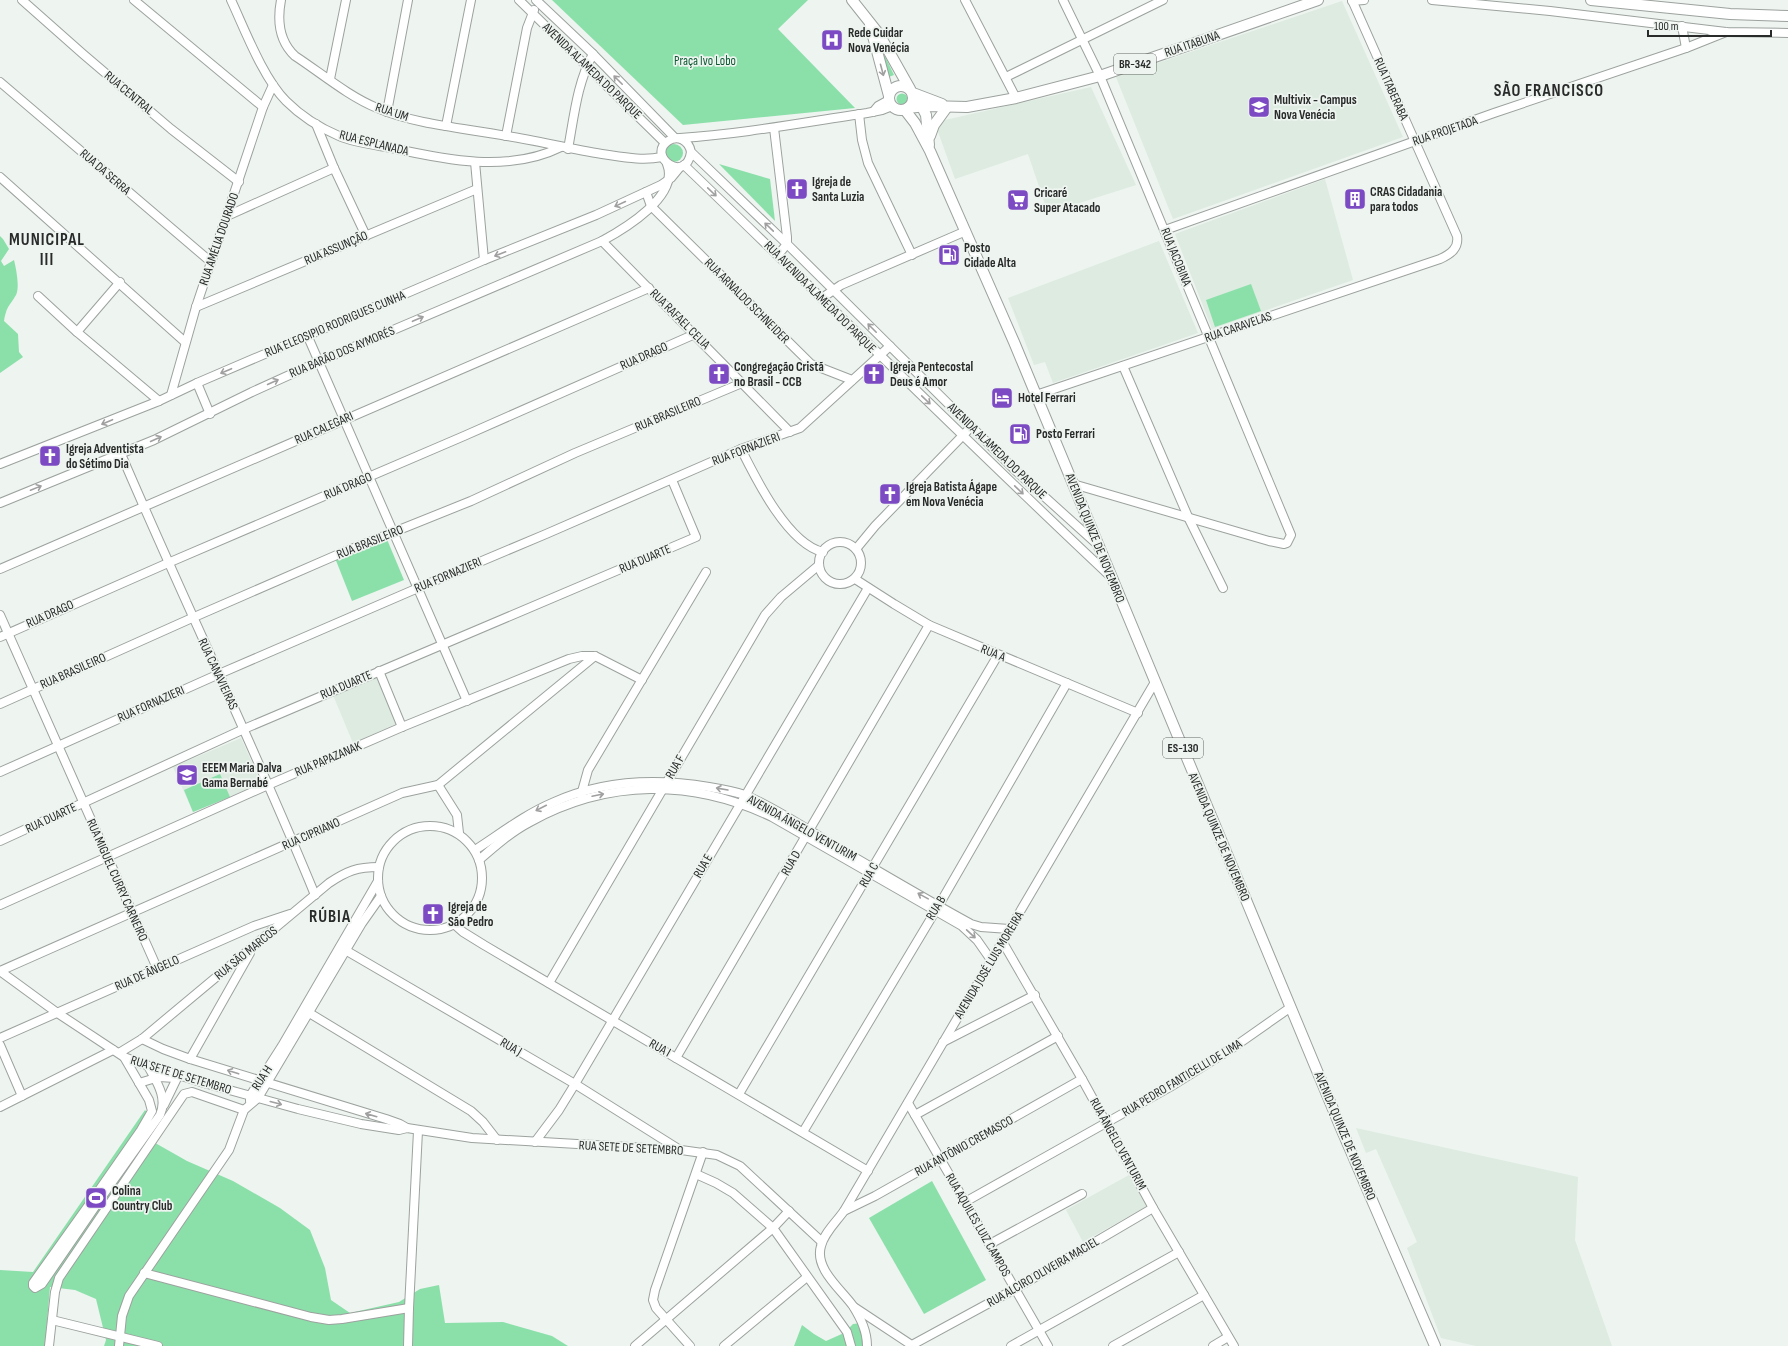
<svg xmlns="http://www.w3.org/2000/svg" width="1788" height="1346" viewBox="0 0 1788 1346" font-family="'Sofia Sans Condensed',sans-serif">
  <style>
    .built { fill: #ddebe1 }
    .green { fill: #8be0aa }
    .lines { fill: none; stroke-linecap: round; stroke-linejoin: round }
    .minor-casing { stroke: #9ca29e; stroke-width: 10 }
    .major-casing { stroke: #9ca29e; stroke-width: 12 }
    .minor { stroke: #fff; stroke-width: 8 }
    .major { stroke: #fff; stroke-width: 10 }
    .oneway { stroke: #9fa09f }
    .labels { text-anchor: middle; dominant-baseline: central; stroke-width: 3.5; stroke-linejoin: round; paint-order: stroke }
    .shield { fill: #eef4f0; stroke: #646765; stroke-width: 1 }
    .shield-label { font-size: 12px; font-weight: bold; fill: #292b2a }
    .poi-label { font-size: 13px; font-weight: bold; fill: #292b2a; stroke: #eef4f0; text-anchor: start }
    .street-label { font-size: 13px; fill: #292b2a; stroke: #eef4f0 }
    .park-label { font-size: 13px; fill: #0c5933; stroke: #eef4f0 }
    .district-label { font-size: 17px; font-weight: bold; letter-spacing: 1px; fill: #292b2a; stroke: #eef4f0 }
  </style>
  <rect width="100%" height="100%" fill="#eef4f0"/>
  <g class="built">
    <path d="M1342 1 1403 137 1173 219 1116 77Z"/>
    <path d="M1091 87 1136 185 1048 213 1028 154 955 179 937 129 945 120Z"/>
    <path d="M1325 179 1353 280 1212 329 1175 234Z"/>
    <path d="M1159 241 1198 333 1053 383 1045 362 1034 365 1008 298Z"/>
    <path d="M376 676 396 724 353 743 333 695Z"/>
    <path d="M241 738 261 783 193 812 173 767Z"/>
    <path d="M1356 1128 1578 1177 1575 1240 1612 1346H1476L1441 1338 1407 1248 1417 1242 1376 1149 1366 1153Z"/>
    <path d="M1129 1175 1147 1206 1083 1242 1066 1210Z"/>
  </g>
  <g class="green">
    <path d="M552 0H808L778 29 855 108 683 125Z"/>
    <path d="M881 48 894 75 886 78Z"/>
    <circle cx="902" cy="99" r="5.5"/>
    <circle cx="674" cy="153" r="9"/>
    <path d="M719 164 770 179 775 221Z"/>
    <path d="M0 236 3 239 9 249 1 261 4 266 14 260C16 268 20 287 16 295 9 307 7 305 4 321L18 334 19 352 23 357 0 373Z"/>
    <path d="M1251 284 1261 311 1215 327 1206 300Z"/>
    <path d="M386 537 404 580 352 601 335 558Z"/>
    <path d="M220 774 230 797 193 812 184 790Z"/>
    <path d="M145 1110 158 1125 124 1176 150 1140 187 1161 233 1181 280 1208 310 1230 325 1268 331 1300 350 1313 399 1302 420 1289 439 1285 445 1323 503 1322 552 1336 568 1346H104L106 1340 96 1299 75 1290 50 1287 45 1346H0V1270L33 1272Z"/>
    <path d="M932 1181 986 1280 924 1314 869 1218Z"/>
    <path d="M861 1323 870 1346H794L802 1325 814 1334 826 1341 844 1333 853 1324Z"/>
  </g>
  <g class="lines">
    <g class="minor-casing">
      <g id="minor">
        <path d="M22 0 83 54 171 129 239 182"/>
        <path d="M134 0 263 107"/>
        <path d="M231 0C245 30 263 78 286 101 300 115 320 128 339 136 355 143 375 145 392 148 446 160 509 173 561 147"/>
        <path d="M281 0C277 21 279 41 295 56 321 73 348 96 377 108 417 125 464 128 507 136 539 141 570 149 602 154 623 157 642 161 662 157"/>
        <path d="M519 0 665 143"/>
        <path d="M536 0 593 54 675 138"/>
        <path d="M965 0 1016 98"/>
        <path d="M1063 0 1100 76 1291 535 1287 543 1284 544 1269 541 1073 484"/>
        <path d="M1432 0 1550 11 1726 32 1788 33"/>
        <path d="M1352 1 1364 0"/>
        <path d="M1682 26 1686 48"/>
        <path d="M1006 77 1163 0"/>
        <path d="M330 79 346 0"/>
        <path d="M0 82 211 262"/>
        <path d="M387 112 408 0"/>
        <path d="M873 112 878 106 889 100"/>
        <path d="M859 114 862 140 868 163 912 255"/>
        <path d="M316 124 334 168 366 236"/>
        <path d="M446 126 471 0"/>
        <path d="M774 128 787 237V244L778 255"/>
        <path d="M506 136 527 28 534 10"/>
        <path d="M680 138C743 134 805 122 867 113L882 110 892 106"/>
        <path d="M568 149C574 117 577 83 593 54"/>
        <path d="M691 152C686 185 646 156 668 141 678 134 689 141 691 152L787 244 1016 471 1098 545"/>
        <path d="M475 162 484 260"/>
        <path d="M684 165C827 302 967 442 1111 577"/>
        <path d="M0 177 185 342"/>
        <path d="M646 192 651 206 811 364 852 380"/>
        <path d="M227 216 334 168"/>
        <path d="M1165 230 1494 113 1686 48 1726 32"/>
        <path d="M602 241 790 432"/>
        <path d="M38 296 77 332 159 401"/>
        <path d="M822 298 841 285 966 231"/>
        <path d="M196 307 477 189"/>
        <path d="M77 332 120 282"/>
        <path d="M308 337 467 701"/>
        <path d="M1123 366 1189 519 1223 588"/>
        <path d="M197 383 210 414"/>
        <path d="M171 395 196 307 263 107 273 85"/>
        <path d="M1036 395 1440 259C1451 254 1459 248 1457 236L1352 0"/>
        <path d="M741 449C756 479 788 544 823 552"/>
        <path d="M121 454C184 601 254 746 315 895"/>
        <path d="M0 464 159 401 197 383 484 260 596 215 661 185 671 178 680 167"/>
        <path d="M0 503 154 440 252 392 318 362 602 241C624 229 680 196 667 164"/>
        <circle cx="840" cy="563" r="21"/>
        <path d="M856 549 875 526 971 427"/>
        <path d="M0 569 649 288"/>
        <path d="M855 579 894 604 929 625 1138 713"/>
        <path d="M0 615 157 968"/>
        <path d="M0 637 168 563 464 436 695 334"/>
        <path d="M379 671 402 727"/>
        <path d="M0 704 192 618 339 554 471 501 575 453 742 383"/>
        <path d="M0 772 219 674 418 588 546 534 741 449 800 428 890 346"/>
        <path d="M438 785 457 815 459 833"/>
        <path d="M581 795 588 770 706 572"/>
        <circle cx="430" cy="878" r="52"/>
        <path d="M0 841 244 729 696 537 672 480"/>
        <path d="M475 850C500 834 524 815 552 803 602 780 656 778 709 787 721 789 733 791 745 795 774 807 807 829 835 846 880 872 925 899 971 924L981 927 1009 929"/>
        <path d="M479 860C495 846 511 832 530 822 608 779 692 779 772 817L962 926 977 940 991 960"/>
        <path d="M0 905 268 785 402 727 569 659 582 656H595L642 680"/>
        <path d="M454 924 463 932 484 945 868 1171"/>
        <path d="M1002 941 1082 1079 1153 1208 1234 1346"/>
        <path d="M340 947 575 1084 680 1150"/>
        <path d="M0 971 56 1012 124 1057 140 1063 204 1083 298 1109 361 1124 399 1130 407 1128 472 1138 681 1150 717 1155 740 1166 822 1242"/>
        <path d="M0 971 402 793 438 785 595 656"/>
        <path d="M549 983 765 615 781 597 819 565"/>
        <path d="M306 1011 471 1111 483 1122 497 1140"/>
        <path d="M0 1038 254 926 290 914"/>
        <path d="M142 1039 163 1049 190 1059 386 1119 400 1124 407 1128"/>
        <path d="M943 1042 1035 995"/>
        <path d="M0 1045 22 1096"/>
        <path d="M119 1053 142 1039 329 883C347 871 357 867 379 867"/>
        <path d="M124 1057 149 1100 152 1111 141 1130 88 1206 33 1283V1286L35 1288 42 1284 110 1185 160 1115C168 1097 156 1081 148 1066"/>
        <path d="M676 1058 929 625"/>
        <path d="M190 1059 250 953"/>
        <path d="M139 1083 159 1077 175 1078"/>
        <path d="M739 1094 998 655"/>
        <path d="M250 1101V1096L282 1046 378 881"/>
        <path d="M908 1103 1048 1346"/>
        <path d="M164 1105 178 1076"/>
        <path d="M0 1107 113 1050"/>
        <path d="M915 1115 1058 1036"/>
        <path d="M803 1132 939 905 1067 683"/>
        <path d="M535 1142 559 1110 575 1084 868 588"/>
        <path d="M696 1174 716 1183 733 1193 773 1228 847 1332 851 1346"/>
        <path d="M965 1202 1170 1087 1234 1047 1291 1007"/>
        <path d="M844 1211 875 1196 1082 1079"/>
        <path d="M990 1244 1082 1194"/>
        <path d="M144 1273 311 1317 329 1320 342 1319 409 1308"/>
        <path d="M854 1307 913 1346"/>
        <path d="M52 1320 158 1346"/>
        <path d="M912 1345 1015 1289 1153 1208"/>
        <path d="M49 1346 55 1292 59 1278 184 1094 192 1092 244 1110"/>
        <path d="M119 1346 122 1316 129 1296 229 1150 244 1110 258 1098 362 923 381 896"/>
        <path d="M408 1346 409 1308 418 1131"/>
        <path d="M635 1346 773 1228 789 1211"/>
        <path d="M690 1346 656 1308 653 1300 655 1290 703 1152"/>
        <path d="M724 1346 807 1277"/>
        <path d="M867 1346C867 1331 861 1319 853 1306 842 1290 814 1269 821 1246 824 1233 837 1221 844 1211L1155 682"/>
        <path d="M1011 1346 1179 1252"/>
        <path d="M1113 1346 1204 1295"/>
        <path d="M1213 1346 1228 1337"/>
      </g>
    </g>
    <g class="major-casing">
      <g id="major">
        <path d="M852 0 879 34 910 89"/>
        <path d="M1591 0 1730 14 1788 16"/>
        <path d="M870 25 889 96"/>
        <circle cx="901" cy="98" r="12"/>
        <path d="M913 93 942 104"/>
        <path d="M919 101 926 115 929 145"/>
        <path d="M908 108 926 106 967 107 1016 98 1100 76 1318 0"/>
        <path d="M905 110 915 123 930 151 1014 342 1340 1126 1435 1346"/>
        <path d="M930 136 934 125 947 107"/>
      </g>
    </g>
    <use href="#minor" class="minor"/>
    <use href="#major" class="major"/>
  </g>
  <defs><path id="oneway-shaft" d="M-6 0H5M1.5-3L5.5 0L1.5 3" fill="none" stroke-width="1.6" stroke-linecap="round" stroke-linejoin="round"/></defs>
  <g class="oneway">
    <use href="#oneway-shaft" transform="translate(882 70) rotate(75)"/>
    <use href="#oneway-shaft" transform="translate(618 80) rotate(-135)"/>
    <use href="#oneway-shaft" transform="translate(712 192) rotate(44)"/>
    <use href="#oneway-shaft" transform="translate(620 204) rotate(155)"/>
    <use href="#oneway-shaft" transform="translate(769 227) rotate(-136)"/>
    <use href="#oneway-shaft" transform="translate(500 254) rotate(159)"/>
    <use href="#oneway-shaft" transform="translate(418 319) rotate(-23)"/>
    <use href="#oneway-shaft" transform="translate(872 328) rotate(-135)"/>
    <use href="#oneway-shaft" transform="translate(226 371) rotate(157)"/>
    <use href="#oneway-shaft" transform="translate(273 382) rotate(-24)"/>
    <use href="#oneway-shaft" transform="translate(926 400) rotate(44)"/>
    <use href="#oneway-shaft" transform="translate(107 422) rotate(157)"/>
    <use href="#oneway-shaft" transform="translate(156 439) rotate(-24)"/>
    <use href="#oneway-shaft" transform="translate(36 488) rotate(-22)"/>
    <use href="#oneway-shaft" transform="translate(1019 490) rotate(44)"/>
    <use href="#oneway-shaft" transform="translate(722 789) rotate(-170)"/>
    <use href="#oneway-shaft" transform="translate(598 795) rotate(-12)"/>
    <use href="#oneway-shaft" transform="translate(541 808) rotate(153)"/>
    <use href="#oneway-shaft" transform="translate(923 896) rotate(-151)"/>
    <use href="#oneway-shaft" transform="translate(971 934) rotate(43)"/>
    <use href="#oneway-shaft" transform="translate(233 1072) rotate(-162)"/>
    <use href="#oneway-shaft" transform="translate(276 1103) rotate(15)"/>
    <use href="#oneway-shaft" transform="translate(371 1115) rotate(-164)"/>
  </g>
  <defs>
    <g id="hospital-square" transform="scale(1.15)"><rect x="-9" y="-9" width="18" height="18" rx="4" fill="#7c4ac2" stroke="#eef4f0"/><path d="M-5-5h3v3.5h4V-5h3V5h-3V1.5h-4V5h-3Z" fill="#fff"/></g>
    <g id="university-square" transform="scale(1.15)"><rect x="-9" y="-9" width="18" height="18" rx="4" fill="#7c4ac2" stroke="#eef4f0"/><path d="M0-5L7-2L0 1L-7-2ZM-4 1L0 2.5L4 1V4Q0 6-4 4Z" fill="#fff"/></g>
    <g id="church-square" transform="scale(1.15)"><rect x="-9" y="-9" width="18" height="18" rx="4" fill="#7c4ac2" stroke="#eef4f0"/><path d="M-1.2-6h2.4v3.5h3.3v2.4h-3.3V6h-2.4V-.1h-3.3v-2.4h3.3Z" fill="#fff"/></g>
    <g id="building-square" transform="scale(1.15)"><rect x="-9" y="-9" width="18" height="18" rx="4" fill="#7c4ac2" stroke="#eef4f0"/><path d="M-4-6H4V6H1V3H-1V6H-4ZM-2.5-4.3h1.7v1.8h-1.7ZM.8-4.3h1.7v1.8H.8ZM-2.5-1h1.7V.8h-1.7ZM.8-1h1.7V.8H.8Z" fill="#fff"/></g>
    <g id="supermarket-square" transform="scale(1.15)"><rect x="-9" y="-9" width="18" height="18" rx="4" fill="#7c4ac2" stroke="#eef4f0"/><path d="M-6-5.5h2.5l.6 2H6L4.5 2H-2.5L-4.4-4H-6ZM-1.5 3.2a1.3 1.3 0 1 0 .1 0ZM3 3.2a1.3 1.3 0 1 0 .1 0Z" fill="#fff"/></g>
    <g id="fuel-square" transform="scale(1.15)"><rect x="-9" y="-9" width="18" height="18" rx="4" fill="#7c4ac2" stroke="#eef4f0"/><path d="M-5.5-6h7V0h2V4h1.3V-2.5L3-4.5l.8-.8L6-3V5H2.5V1h-1V6h-7ZM-4.2-4.7v3.2H.2V-4.7Z" fill="#fff"/></g>
    <g id="hotel-square" transform="scale(1.15)"><rect x="-9" y="-9" width="18" height="18" rx="4" fill="#7c4ac2" stroke="#eef4f0"/><path d="M-6-4.5h1.5V1H6V5H4.5V3h-9V5H-6ZM-4 0a1.8 1.8 0 1 1 3.6 0ZM.5 0V-2.5h3Q6-2.5 6 0Z" fill="#fff"/></g>
    <g id="school-square" transform="scale(1.15)"><rect x="-9" y="-9" width="18" height="18" rx="4" fill="#7c4ac2" stroke="#eef4f0"/><path d="M0-5L7-2L0 1L-7-2ZM-4 1L0 2.5L4 1V4Q0 6-4 4Z" fill="#fff"/></g>
    <g id="stadium-square" transform="scale(1.15)"><rect x="-9" y="-9" width="18" height="18" rx="4" fill="#7c4ac2" stroke="#eef4f0"/><path d="M0-5a6.5 5 0 1 0 0 10a6.5 5 0 1 0 0-10ZM-3.5-1.8h7v3.6h-7Z" fill="#fff"/></g>
  </defs>
  <g fill-rule="evenodd">
    <use href="#hospital-square" x="832" y="40"/>
    <use href="#university-square" x="1259" y="107"/>
    <use href="#church-square" x="797" y="189"/>
    <use href="#building-square" x="1355" y="199"/>
    <use href="#supermarket-square" x="1018" y="200"/>
    <use href="#fuel-square" x="949" y="255"/>
    <use href="#church-square" x="719" y="374"/>
    <use href="#church-square" x="874" y="374"/>
    <use href="#hotel-square" x="1002" y="398"/>
    <use href="#fuel-square" x="1020" y="434"/>
    <use href="#church-square" x="50" y="456"/>
    <use href="#church-square" x="890" y="494"/>
    <use href="#school-square" x="187" y="775"/>
    <use href="#church-square" x="433" y="914"/>
    <use href="#stadium-square" x="96" y="1198"/>
  </g>
  <g class="labels">
    <g class="shield">
      <rect x="1114" y="54" width="42" height="20" rx="3"/>
      <rect x="1163" y="738" width="40" height="20" rx="3"/>
    </g>
    <g class="shield-label">
      <text x="1135" y="64">BR-342</text>
      <text x="1183" y="748">ES-130</text>
    </g>
    <g class="poi-label">
      <text x="848" y="33">Rede Cuidar<tspan x="848" dy="15">Nova Venécia</tspan></text>
      <text x="1274" y="100">Multivix - Campus<tspan x="1274" dy="15">Nova Venécia</tspan></text>
      <text x="812" y="182">Igreja de<tspan x="812" dy="15">Santa Luzia</tspan></text>
      <text x="1370" y="192">CRAS Cidadania<tspan x="1370" dy="15">para todos</tspan></text>
      <text x="1034" y="193">Cricaré<tspan x="1034" dy="15">Super Atacado</tspan></text>
      <text x="964" y="248">Posto<tspan x="964" dy="15">Cidade Alta</tspan></text>
      <text x="734" y="367">Congregação Cristã<tspan x="734" dy="15">no Brasil - CCB</tspan></text>
      <text x="890" y="367">Igreja Pentecostal<tspan x="890" dy="15">Deus é Amor</tspan></text>
      <text x="1018" y="398">Hotel Ferrari</text>
      <text x="1036" y="434">Posto Ferrari</text>
      <text x="66" y="449">Igreja Adventista<tspan x="66" dy="15">do Sétimo Dia</tspan></text>
      <text x="906" y="487">Igreja Batista Ágape<tspan x="906" dy="15">em Nova Venécia</tspan></text>
      <text x="202" y="768">EEEM Maria Dalva<tspan x="202" dy="15">Gama Bernabé</tspan></text>
      <text x="448" y="907">Igreja de<tspan x="448" dy="15">São Pedro</tspan></text>
      <text x="112" y="1191">Colina<tspan x="112" dy="15">Country Club</tspan></text>
    </g>
    <g class="street-label">
      <text transform="translate(1192 44) rotate(-19)">RUA ITABUNA</text>
      <text transform="translate(592 71) rotate(44)">AVENIDA ALAMEDA DO PARQUE</text>
      <text transform="translate(1391 89) rotate(66)">RUA ITABERABA</text>
      <text transform="translate(129 93) rotate(40)">RUA CENTRAL</text>
      <text transform="translate(392 112) rotate(18)">RUA UM</text>
      <text transform="translate(1445 131) rotate(-19)">RUA PROJETADA</text>
      <text transform="translate(374 143) rotate(14)">RUA ESPLANADA</text>
      <text transform="translate(105 172) rotate(41)">RUA DA SERRA</text>
      <text transform="translate(219 239) rotate(-71)">RUA AMÉLIA DOURADO</text>
      <text transform="translate(336 248) rotate(-23)">RUA ASSUNÇÃO</text>
      <text transform="translate(1176 257) rotate(68)">RUA JACOBINA</text>
      <text transform="translate(820 297) rotate(45)">RUA AVENIDA ALAMEDA DO PARQUE</text>
      <text transform="translate(747 301) rotate(45)">RUA ARNALDO SCHNEIDER</text>
      <text transform="translate(680 319) rotate(45)">RUA RAFAEL CELIA</text>
      <text transform="translate(335 324) rotate(-23)">RUA ELEOSIPIO RODRIGUES CUNHA</text>
      <text transform="translate(1238 327) rotate(-19)">RUA CARAVELAS</text>
      <text transform="translate(342 352) rotate(-23)">RUA BARÃO DOS AYMORÉS</text>
      <text transform="translate(644 356) rotate(-24)">RUA DRAGO</text>
      <text transform="translate(668 414) rotate(-23)">RUA BRASILEIRO</text>
      <text transform="translate(324 428) rotate(-24)">RUA CALEGARI</text>
      <text transform="translate(746 449) rotate(-21)">RUA FORNAZIERI</text>
      <text transform="translate(997 451) rotate(44)">AVENIDA ALAMEDA DO PARQUE</text>
      <text transform="translate(348 486) rotate(-23)">RUA DRAGO</text>
      <text transform="translate(1095 538) rotate(68)">AVENIDA QUINZE DE NOVEMBRO</text>
      <text transform="translate(370 542) rotate(-22)">RUA BRASILEIRO</text>
      <text transform="translate(645 559) rotate(-23)">RUA DUARTE</text>
      <text transform="translate(448 575) rotate(-23)">RUA FORNAZIERI</text>
      <text transform="translate(50 614) rotate(-24)">RUA DRAGO</text>
      <text transform="translate(993 653) rotate(22)">RUA A</text>
      <text transform="translate(73 671) rotate(-24)">RUA BRASILEIRO</text>
      <text transform="translate(218 674) rotate(65)">RUA CANAVIEIRAS</text>
      <text transform="translate(346 685) rotate(-23)">RUA DUARTE</text>
      <text transform="translate(151 704) rotate(-24)">RUA FORNAZIERI</text>
      <text transform="translate(328 759) rotate(-23)">RUA PAPAZANAK</text>
      <text transform="translate(675 767) rotate(-60)">RUA F</text>
      <text transform="translate(51 818) rotate(-25)">RUA DUARTE</text>
      <text transform="translate(802 828) rotate(29)">AVENIDA ÂNGELO VENTURIM</text>
      <text transform="translate(311 834) rotate(-24)">RUA CIPRIANO</text>
      <text transform="translate(1219 837) rotate(67)">AVENIDA QUINZE DE NOVEMBRO</text>
      <text transform="translate(791 863) rotate(-60)">RUA D</text>
      <text transform="translate(703 866) rotate(-60)">RUA E</text>
      <text transform="translate(869 875) rotate(-60)">RUA C</text>
      <text transform="translate(117 880) rotate(66)">RUA MIGUEL CURRY CARNEIRO</text>
      <text transform="translate(936 908) rotate(-59)">RUA B</text>
      <text transform="translate(246 953) rotate(-39)">RUA SÃO MARCOS</text>
      <text transform="translate(989 965) rotate(-59)">AVENIDA JOSÉ LUIS MOREIRA</text>
      <text transform="translate(147 973) rotate(-24)">RUA DE ÂNGELO</text>
      <text transform="translate(511 1047) rotate(30)">RUA J</text>
      <text transform="translate(660 1048) rotate(29)">RUA I</text>
      <text transform="translate(181 1075) rotate(17)">RUA SETE DE SETEMBRO</text>
      <text transform="translate(262 1078) rotate(-57)">RUA H</text>
      <text transform="translate(1182 1078) rotate(-31)">RUA PEDRO FANTICELLI DE LIMA</text>
      <text transform="translate(1345 1136) rotate(67)">AVENIDA QUINZE DE NOVEMBRO</text>
      <text transform="translate(1118 1144) rotate(61)">RUA ÂNGELO VENTURIM</text>
      <text transform="translate(964 1146) rotate(-29)">RUA ANTÔNIO CREMASCO</text>
      <text transform="translate(631 1148) rotate(3)">RUA SETE DE SETEMBRO</text>
      <text transform="translate(978 1225) rotate(60)">RUA AQUILES LUIZ CAMPOS</text>
      <text transform="translate(1043 1272) rotate(-30)">RUA ALCIRO OLIVEIRA MACIEL</text>
    </g>
    <g class="park-label">
      <text x="705" y="61">Praça Ivo Lobo</text>
    </g>
    <g class="district-label">
      <text x="1549" y="91">SÃO FRANCISCO</text>
      <text x="47" y="240">MUNICIPAL<tspan x="47" dy="20">III</tspan></text>
      <text x="330" y="917">RÚBIA</text>
    </g>
  </g>
  <path d="M1648 30v6h123v-6" fill="none" stroke="#292b2a" stroke-width="2"/>
  <text x="1654" y="30" font-size="12" fill="#292b2a" stroke="#eef4f0" stroke-width="3" paint-order="stroke">100 m</text>
</svg>
